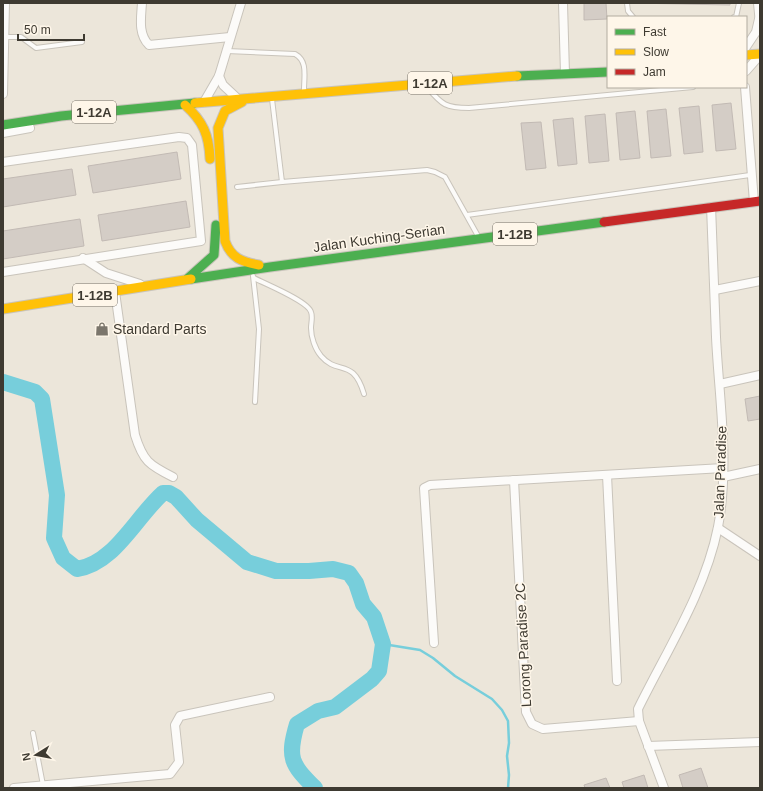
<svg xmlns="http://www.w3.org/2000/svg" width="763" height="791" viewBox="0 0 763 791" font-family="Arial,sans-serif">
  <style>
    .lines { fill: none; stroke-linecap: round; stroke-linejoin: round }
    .stream { stroke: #77cedb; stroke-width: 2.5 }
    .river { stroke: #77cedb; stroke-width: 16 }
    .building { fill: #d4cdc6; stroke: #c2bab4 }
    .lane-casing { stroke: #c9c4bb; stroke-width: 6 }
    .street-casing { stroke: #c9c4bb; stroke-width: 10 }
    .fast-casing { stroke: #c9c4bb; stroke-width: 11 }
    .slow-casing { stroke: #c9c4bb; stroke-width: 11 }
    .jam-casing { stroke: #c9c4bb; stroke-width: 11 }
    .lane { stroke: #fcfbf9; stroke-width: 4 }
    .street { stroke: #fcfbf9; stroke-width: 8 }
    .fast { stroke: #4caf50; stroke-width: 9 }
    .slow { stroke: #ffc107; stroke-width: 9 }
    .jam { stroke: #c62828; stroke-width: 9 }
    .labels { text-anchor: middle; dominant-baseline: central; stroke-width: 3; stroke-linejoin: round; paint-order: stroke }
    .shield { fill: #fef6e9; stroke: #787268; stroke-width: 1 }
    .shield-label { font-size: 13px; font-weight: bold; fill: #3e3a31 }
    .street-label { font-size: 14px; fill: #3e3a31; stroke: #fef6e9 }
    .poi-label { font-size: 14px; fill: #3e3a31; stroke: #fef6e9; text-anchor: start }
  </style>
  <rect width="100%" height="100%" fill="#ece6da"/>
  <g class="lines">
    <path class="stream" d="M383 644 420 650 433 658 455 676 492 699 502 710 508 721 509 743 507 756 509 775 508 788"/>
    <path class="river" d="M3 382 35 392 42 399 57 495 54 538 63 558 77 569C114 564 136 517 163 493H169L176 497 197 520 247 562 276 571H309L333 569 349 573 356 583 363 604 374 617 383 644 379 671 372 679 335 707 318 711 297 724C287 758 291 764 315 788"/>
  </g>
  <g class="building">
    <path d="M584 3H606L607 19 584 20Z"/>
    <path d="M632 3H730V5Z"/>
    <path d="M731 103 736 149 716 151 712 105Z"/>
    <path d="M699 106 703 152 684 154 679 108Z"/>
    <path d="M666 109 671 156 651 158 647 111Z"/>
    <path d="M635 111 640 158 620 160 616 113Z"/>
    <path d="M605 114 609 161 589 163 585 116Z"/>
    <path d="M573 118 577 164 558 166 553 120Z"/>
    <path d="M541 122 546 168 526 170 521 123Z"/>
    <path d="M177 152 181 179 93 193 88 166Z"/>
    <path d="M72 169 76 195 3 207V179Z"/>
    <path d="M186 201 190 227 102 241 98 215Z"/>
    <path d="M80 219 84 246 3 259V231Z"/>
    <path d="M760 396V419L748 421 745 399Z"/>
    <path d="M701 768 708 788H683L679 775Z"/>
    <path d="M644 775 648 788H624L622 782Z"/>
    <path d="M606 778 610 788H585L584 785Z"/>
  </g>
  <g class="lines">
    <g class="lane-casing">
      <g id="lane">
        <path d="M627 3 628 11 633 17"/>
        <path d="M734 17H736L739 3"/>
        <path d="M5 37H21L36 48 82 42"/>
        <path d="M227 51 295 54C308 61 304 76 304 90"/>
        <path d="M427 87C442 105 446 108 469 108L693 87"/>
        <path d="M272 99 282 182 427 170 435 172 445 177 478 236"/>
        <path d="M237 187 282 182"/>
        <path d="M467 215 750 175"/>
        <path d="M253 276 259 329 255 402"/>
        <path d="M254 278C265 284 308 301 311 312 313 317 311 323 311 328 311 337 315 349 321 356 338 376 353 357 364 394"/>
        <path d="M33 733 43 785"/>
      </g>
    </g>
    <g class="street-casing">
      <g id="street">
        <path d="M142 3C141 18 138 34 149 45L230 37"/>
        <path d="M563 3 565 74"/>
        <path d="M758 3 760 24"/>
        <path d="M746 47 756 32 759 19"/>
        <path d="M746 71 760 55"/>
        <path d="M219 76 223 85 238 99"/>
        <path d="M745 87 754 202"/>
        <path d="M3 94 5 3"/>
        <path d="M204 102 219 76 241 3"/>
        <path d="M3 133 30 128"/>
        <path d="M3 162 179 137 187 138 192 145 201 241 3 272"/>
        <path d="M83 258 106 273 140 284"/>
        <path d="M715 290 760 281"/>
        <path d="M115 292 135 435C143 461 149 465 173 477"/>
        <path d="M720 384 760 375"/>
        <path d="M607 475 617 681"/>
        <path d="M723 477 760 469"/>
        <path d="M514 480 526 712 532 724 543 729 639 721"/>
        <path d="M718 528 760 556"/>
        <path d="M434 643 424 488 430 485 723 468"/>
        <path d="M648 746 760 742"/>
        <path d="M14 788 170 774 179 762 175 725 180 716 270 697"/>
        <path d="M664 788 639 721 638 709C667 650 705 592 718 527 730 464 719 399 716 337 714 293 713 250 711 207"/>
      </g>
    </g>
    <g class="fast-casing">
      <g id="fast">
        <path d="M517 76 608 72"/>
        <path d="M3 125 61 116 195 103"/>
        <path d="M187 279 214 255 216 225"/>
        <path d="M191 279 270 267 604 222"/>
      </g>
    </g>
    <g class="slow-casing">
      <g id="slow">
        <path d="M746 55 760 54"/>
        <path d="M242 102 225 111 218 128 225 241C231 258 242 262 259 265"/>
        <path d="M195 103 517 76"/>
        <path d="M185 105C203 121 209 135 210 159"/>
        <path d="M3 309 191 279"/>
      </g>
    </g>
    <g class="jam-casing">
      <path id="jam" d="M604 222 760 201"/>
    </g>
    <use href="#lane" class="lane"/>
    <use href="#street" class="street"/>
    <use href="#fast" class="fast"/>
    <use href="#slow" class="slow"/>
    <use href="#jam" class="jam"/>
  </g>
  <defs>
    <g id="shop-bare" transform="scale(1.08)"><path d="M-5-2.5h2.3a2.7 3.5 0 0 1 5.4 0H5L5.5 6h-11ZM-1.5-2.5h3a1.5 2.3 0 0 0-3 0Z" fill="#7b766c" stroke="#fef6e9" stroke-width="2.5" paint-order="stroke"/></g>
  </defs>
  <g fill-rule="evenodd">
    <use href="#shop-bare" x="102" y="329"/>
  </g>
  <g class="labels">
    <g class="shield">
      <rect x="408" y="72" width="44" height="22" rx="3"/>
      <rect x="72" y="101" width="44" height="22" rx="3"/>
      <rect x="493" y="223" width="44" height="22" rx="3"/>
      <rect x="73" y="284" width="44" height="22" rx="3"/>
    </g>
    <g class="shield-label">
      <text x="430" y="83">1-12A</text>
      <text x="94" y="112">1-12A</text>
      <text x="515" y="234">1-12B</text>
      <text x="95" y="295">1-12B</text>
    </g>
    <g class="street-label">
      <text transform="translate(379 238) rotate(-8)">Jalan Kuching-Serian</text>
      <text transform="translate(720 472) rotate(-88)">Jalan Paradise</text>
      <text transform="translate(523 645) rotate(-93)">Lorong Paradise 2C</text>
    </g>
    <g class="poi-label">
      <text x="113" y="329">Standard Parts</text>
    </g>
  </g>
  <rect width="763" height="791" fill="none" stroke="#3e3a31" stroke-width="8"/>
  <rect x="607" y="16" width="140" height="72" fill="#fef6e9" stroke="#b1ab9f"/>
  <rect x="615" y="29" width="20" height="6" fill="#4caf50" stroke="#b1ab9f"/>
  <text x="643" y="36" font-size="12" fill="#3e3a31">Fast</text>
  <rect x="615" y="49" width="20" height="6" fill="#ffc107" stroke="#b1ab9f"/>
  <text x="643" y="56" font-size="12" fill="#3e3a31">Slow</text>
  <rect x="615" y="69" width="20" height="6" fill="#c62828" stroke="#b1ab9f"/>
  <text x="643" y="76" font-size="12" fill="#3e3a31">Jam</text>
  <g transform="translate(36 755) rotate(259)" stroke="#fef6e9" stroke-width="3" paint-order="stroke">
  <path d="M0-3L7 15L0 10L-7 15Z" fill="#3e3a31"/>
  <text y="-6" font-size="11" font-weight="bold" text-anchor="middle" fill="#3e3a31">N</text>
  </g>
  <path d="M18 34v6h66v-6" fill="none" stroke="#3e3a31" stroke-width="2"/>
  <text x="24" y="34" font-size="12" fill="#3e3a31" stroke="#fef6e9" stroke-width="3" paint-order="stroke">50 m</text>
</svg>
